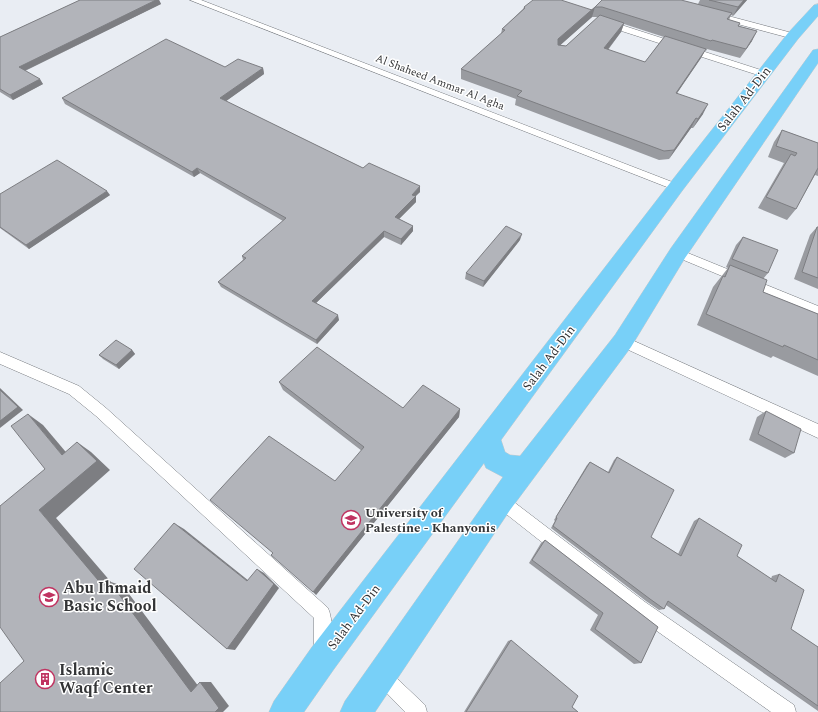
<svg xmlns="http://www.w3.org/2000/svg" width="818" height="712" viewBox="0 0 818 712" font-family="Spectral,serif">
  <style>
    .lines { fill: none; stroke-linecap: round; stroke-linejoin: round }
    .lane-casing { stroke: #767a7f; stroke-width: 1 }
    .highway-casing { stroke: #cacacb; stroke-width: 1 }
    .lane { fill: #fff; fill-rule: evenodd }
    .highway { fill: #78d0f8; fill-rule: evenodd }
    .wall { fill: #999ba0; fill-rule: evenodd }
    .shaded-wall { fill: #7d7e82 }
    .building { fill: #b2b4ba; stroke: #7d7e82 }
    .labels { text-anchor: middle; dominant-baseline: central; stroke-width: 3; stroke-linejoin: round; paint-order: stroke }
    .far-street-label { font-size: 11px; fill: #333436; stroke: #fff }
    .street-label { font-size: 13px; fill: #333436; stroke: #fff }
    .poi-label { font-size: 13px; font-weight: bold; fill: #333436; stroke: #fff; text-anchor: start }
    .near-poi-label { font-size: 16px; font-weight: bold; fill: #333436; stroke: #fff; text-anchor: start }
  </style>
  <rect width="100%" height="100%" fill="#e9edf3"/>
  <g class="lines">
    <g class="lane-casing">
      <g id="lane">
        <path d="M190 0H201L680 185 681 187 676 190 672 189Z"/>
        <path d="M711 13H717L796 34 797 36 793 38H790L711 17Z"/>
        <path d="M603 21H609L767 72 768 74 764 77 761 76 603 25Z"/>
        <path d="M678 249 818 306V316L674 256 672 253 674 250Z"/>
        <path d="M623 336 818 424V438L618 345 617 341 618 337Z"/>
        <path d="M0 352 79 386 106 408 328 608C333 619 334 645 329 656L323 659 317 656 314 650V618L96 416 69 394 0 364Z"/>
        <path d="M501 493 506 496 645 602 794 705 796 712H771L633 614 496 506 493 501 496 496Z"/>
        <path d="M381 666 387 669 425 705 427 712H405L375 681 372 675 375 669Z"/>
      </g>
    </g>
    <g class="highway-casing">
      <path id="highway" d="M818 4V16L798 39 682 191 501 440 505 452 510 455 520 456 615 335 671 248 813 50 818 49V63L685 258 631 347 510 510 375 712H340L345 701 503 477 486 468 484 463 334 669 304 712H269L274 701 312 647 670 183 788 33 814 5Z"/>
    </g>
    <use href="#lane" class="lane"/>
    <use href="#highway" class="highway"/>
  </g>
  <g class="wall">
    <path d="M80 0H159L161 4 25 71 43 84 13 100 0 92V37Z"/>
    <path d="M602 0 698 4 700 0H747L733 16 731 15 729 20 740 23 739 26 752 41 740 58 707 49 706 51 705 50 701 58 677 93 703 114 693 128H691L669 159 659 160 515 105 516 99 461 79V69L501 34 502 29 523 9 524 7 592 10ZM592 17H599L566 46 560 45ZM624 24 664 37 645 62 608 50 621 32Z"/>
    <path d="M225 67 263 68 264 74 226 101 363 168 420 192 415 196 416 202 399 219 413 226V231L401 245 384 237 316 303 339 320 317 344 221 287 218 282 243 260 242 256 283 221 200 173 194 177 65 104 62 98Z"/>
    <path d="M782 130 818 143V176L815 175 796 209 787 220 758 208 784 163 768 157 774 142Z"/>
    <path d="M0 194 110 195 29 249 0 228Z"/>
    <path d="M817 227H818V289L794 279 810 235Z"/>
    <path d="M743 237 768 273 763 279V292L818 314V376L773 356 771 358 697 325 713 287 728 268 726 267 736 245Z"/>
    <path d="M520 240 483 287 465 279 466 273Z"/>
    <path d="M132 350 135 354 119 369 103 359 99 355Z"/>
    <path d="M279 382 403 408 460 409 459 417 316 595 335 481 362 451 283 390Z"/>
    <path d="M766 411 794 453 785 458 749 440 757 417Z"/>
    <path d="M617 457 651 537 678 554 694 521 699 518 737 556 771 579 772 576 779 574 791 629 818 647V711L666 605 664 609 659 610 646 601 551 528 555 521 554 520 587 465 590 462 608 472 614 460Z"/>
    <path d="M545 540 658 627 641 663 634 664 590 630 598 615 529 563 541 543Z"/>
    <path d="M511 640 572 707 578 712H464L508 641Z"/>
  </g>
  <g class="shaded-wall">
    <path d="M156 0H159L161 4 22 72 19 67Z"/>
    <path d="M744 0H747L733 16 738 7Z"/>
    <path d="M595 7 592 17 556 49 558 39Z"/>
    <path d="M624 23 621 32 601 58 604 48Z"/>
    <path d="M757 31 752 41 740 58 746 49Z"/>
    <path d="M706 49 701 58 671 102 676 93Z"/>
    <path d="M263 68 264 74 222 104 220 98Z"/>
    <path d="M40 79 43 84 13 100 10 95Z"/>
    <path d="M708 104 703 114 693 128 698 119Z"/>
    <path d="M696 118 691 128 669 159 674 150Z"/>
    <path d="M197 168 200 173 194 177 192 172Z"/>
    <path d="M420 186V192L412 200V195Z"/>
    <path d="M107 191 110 195 29 249 26 245Z"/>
    <path d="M416 196V202L395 223V217Z"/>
    <path d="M413 226V231L401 245V239Z"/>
    <path d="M384 231V237L313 306 312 301Z"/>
    <path d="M522 234 520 240 483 287 484 281Z"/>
    <path d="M338 315 339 320 317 344 316 340Z"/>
    <path d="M132 350 135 354 119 369 116 365Z"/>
    <path d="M0 388 23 410 0 428Z"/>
    <path d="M460 409 459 417 316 595 313 592Z"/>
    <path d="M28 414 43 425 76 464 62 455Z"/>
    <path d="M77 442 91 452 110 470 56 518 111 582 123 586 202 691 191 692 39 510Z"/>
    <path d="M174 523 184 529 254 585 247 581Z"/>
    <path d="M257 569 264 573 279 588 235 650 227 649Z"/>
    <path d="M200 682H211L229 706 223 712H215Z"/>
  </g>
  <g class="building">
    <path d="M80 0H156L19 67 40 79 10 95 0 89V37Z"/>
    <path d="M533 0H561L592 10 602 0H681L732 13 727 19 740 23 738 26 757 31 746 49 712 40 711 41 602 7H595L558 39V45L566 46 600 15 624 23 604 48 645 62 665 36 706 49 676 93 708 104 698 119 696 118 674 150 664 151 517 96 522 91 461 69 505 30 502 29 525 8 524 7Z"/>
    <path d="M709 0H744L738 7Z"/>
    <path d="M166 39 225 67 238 59 263 68 220 98 363 168 369 163 420 186 412 195 416 196 395 217 413 226 401 239 384 231 312 301 338 315 316 340 218 282 246 258 242 256 286 218 197 168 192 172 62 98Z"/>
    <path d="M782 130 818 143V168L796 209 766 197 791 154 795 156 797 153 776 146Z"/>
    <path d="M57 160 107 191 26 245 0 227V194Z"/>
    <path d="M506 226 522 234 484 281 466 273Z"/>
    <path d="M817 227H818V278L802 272Z"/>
    <path d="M743 237 778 250 768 273 732 259Z"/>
    <path d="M730 265 767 280 763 292 818 314V360L784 345 783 347 706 314 723 276 725 277Z"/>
    <path d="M116 340 132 350 116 365 99 355Z"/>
    <path d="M317 347 403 408 423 385 460 409 313 592 271 555 273 553 210 500 269 436 335 481 364 447 279 382Z"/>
    <path d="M0 390 18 407 0 421Z"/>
    <path d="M766 411 801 429 794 453 758 434Z"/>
    <path d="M28 414 62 455 77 442 97 461 39 510 103 586 109 581 191 692 200 682 219 708 215 712H0V683L24 661 0 627V506L45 469 11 426Z"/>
    <path d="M617 457 674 490 651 537 681 556 699 518 742 545 737 556 776 582 779 574 804 590 791 629 818 647V706L668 601 664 609 650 599 553 526 557 518 556 517 590 462 609 473Z"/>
    <path d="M174 523 247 581 257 569 274 584 227 649 134 569Z"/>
    <path d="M545 540 658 627 641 663 595 629 603 613 532 560Z"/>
    <path d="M511 640 578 696 572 707 578 712H466Z"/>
  </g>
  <defs>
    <g id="school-ring" transform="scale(1)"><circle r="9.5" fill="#fff" stroke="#c03361" stroke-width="1.5"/><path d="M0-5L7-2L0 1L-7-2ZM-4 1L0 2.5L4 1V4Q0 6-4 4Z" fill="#c03361"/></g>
    <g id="building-ring" transform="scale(1)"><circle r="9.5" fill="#fff" stroke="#c03361" stroke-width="1.5"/><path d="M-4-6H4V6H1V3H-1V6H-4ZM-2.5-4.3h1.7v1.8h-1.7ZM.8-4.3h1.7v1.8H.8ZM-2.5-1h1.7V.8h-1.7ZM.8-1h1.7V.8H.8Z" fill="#c03361"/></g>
  </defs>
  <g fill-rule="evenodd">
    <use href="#school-ring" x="351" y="520"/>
    <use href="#school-ring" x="49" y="597"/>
    <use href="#building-ring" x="45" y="679"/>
  </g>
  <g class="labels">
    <g class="far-street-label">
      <text transform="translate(440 82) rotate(21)">Al Shaheed Ammar Al Agha</text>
    </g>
    <g class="street-label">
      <text transform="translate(744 99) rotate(-52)">Salah Ad-Din</text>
      <text transform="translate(549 358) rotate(-53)">Salah Ad-Din</text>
      <text transform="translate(354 617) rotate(-53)">Salah Ad-Din</text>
    </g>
    <g class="poi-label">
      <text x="365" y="513">University of<tspan x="365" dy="15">Palestine - Khanyonis</tspan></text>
    </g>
    <g class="near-poi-label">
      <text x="63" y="588">Abu Ihmaid<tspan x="63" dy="18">Basic School</tspan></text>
      <text x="59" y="670">Islamic<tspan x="59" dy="18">Waqf Center</tspan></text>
    </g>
  </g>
</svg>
